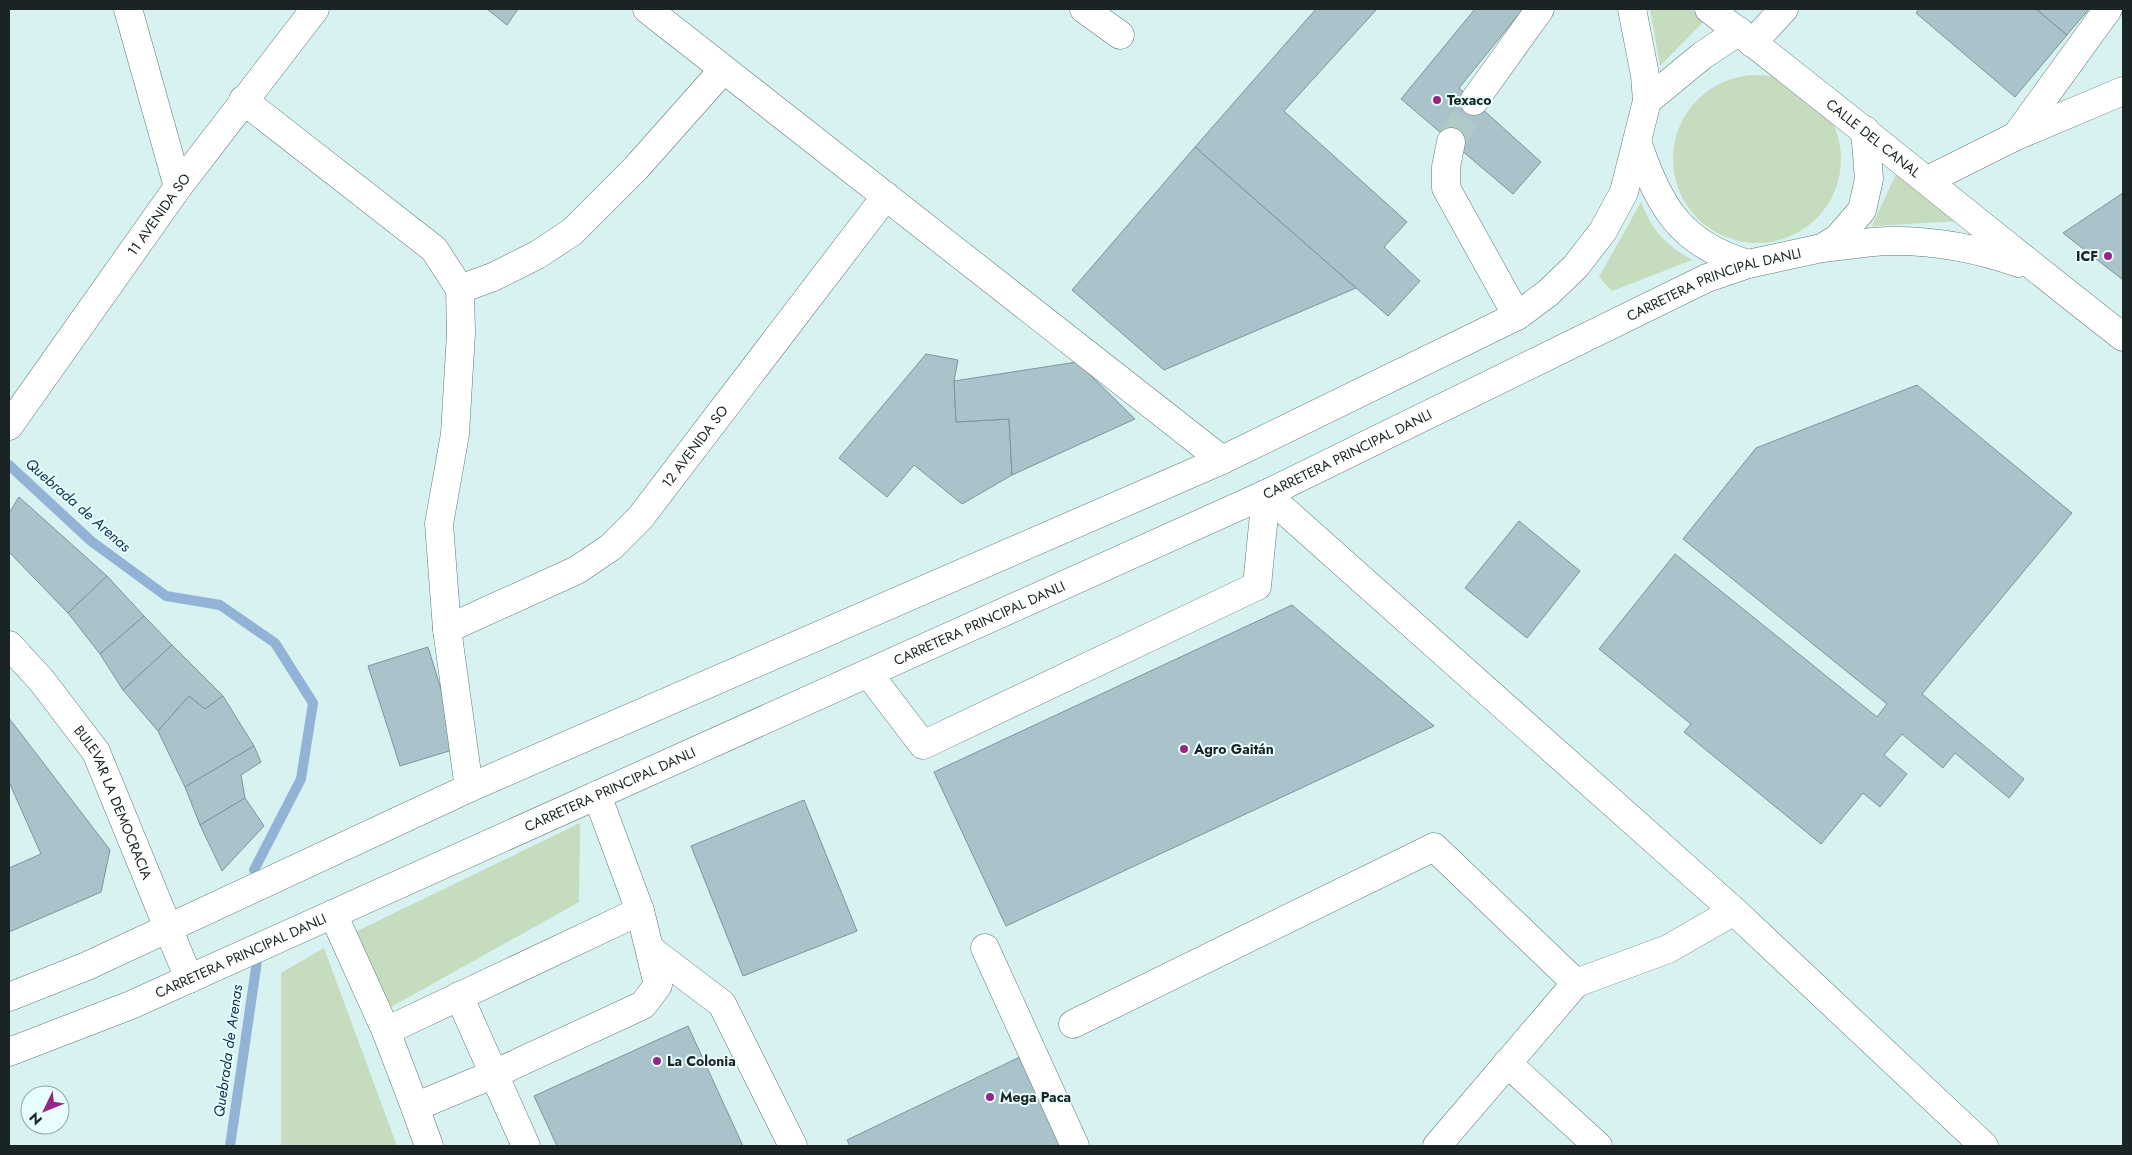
<svg xmlns="http://www.w3.org/2000/svg" width="2132" height="1155" viewBox="0 0 2132 1155" font-family="Jost,sans-serif">
  <style>
    .green { fill: #c5dcbe }
    .lines { fill: none; stroke-linecap: round; stroke-linejoin: round }
    .stream { stroke: #92b3d6; stroke-width: 10 }
    .building { fill: #aac2ca; stroke: #7d949c }
    .minor-tunnel { stroke: #b1c9c8; stroke-width: 28; stroke-dasharray: 28 14; stroke-linecap: butt }
    .minor-casing { stroke: #607978; stroke-width: 29 }
    .major-casing { stroke: #607978; stroke-width: 29 }
    .highway-casing { stroke: #607978; stroke-width: 29 }
    .minor { stroke: #fff; stroke-width: 28 }
    .major { stroke: #fff; stroke-width: 28 }
    .highway { stroke: #fff; stroke-width: 28 }
    .poi-dot { fill: #952686; stroke: #e8fefe; stroke-width: 2 }
    .labels { text-anchor: middle; dominant-baseline: central; stroke-width: 4; stroke-linejoin: round; paint-order: stroke }
    .poi-label { font-size: 14px; font-weight: bold; fill: #1a2424; stroke: #e8fefe; text-anchor: start }
    .street-label { font-size: 14px; fill: #1a2424; stroke: #e8fefe }
    .water-label { font-size: 15px; font-style: italic; fill: #0d3254; stroke: #e8fefe }
  </style>
  <rect width="100%" height="100%" fill="#d7f2f1"/>
  <g class="green">
    <path d="M1650 9H1690L1705 20 1660 66Z"/>
    <circle cx="1757" cy="159" r="84"/>
    <path d="M1897 172 1961 221 1872 226Z"/>
    <path d="M1641 202C1654 233 1663 242 1692 260L1612 291 1599 277Z"/>
    <path d="M580 823 579 902 384 1011 355 932Z"/>
    <path d="M324 948 397 1146H281V973Z"/>
  </g>
  <g class="lines">
    <g class="stream">
      <path d="M9 465 91 541 166 596 220 605 275 643 313 703 301 779 254 870"/>
      <path d="M230 1146 257 961"/>
    </g>
  </g>
  <g class="building">
    <path d="M487 9H518L507 25Z"/>
    <path d="M1316 9H1377L1284 111 1407 222 1384 247 1420 281 1388 316 1195 147Z"/>
    <path d="M1475 9H1523L1459 88 1541 162 1513 194 1401 99Z"/>
    <path d="M1919 9H2036L2067 35 2015 97 1916 13Z"/>
    <path d="M2036 9H2089L2067 35Z"/>
    <path d="M1195 147 1356 288 1164 370 1072 290Z"/>
    <path d="M2123 193V280L2063 233Z"/>
    <path d="M926 354 958 360 954 381 956 422 1009 419 1012 475 962 504 914 465 887 497 839 458Z"/>
    <path d="M1077 362 1135 419 1012 475 1009 419 956 422 954 381Z"/>
    <path d="M1917 385 2072 513 1922 694 2024 779 2009 798 1955 753 1943 768 1902 734 1884 755 1907 774 1880 807 1863 793 1821 844 1684 732 1691 724 1599 649 1675 554 1877 717 1887 704 1683 539 1756 448Z"/>
    <path d="M19 497 107 576 68 613 9 552V513Z"/>
    <path d="M1519 521 1580 571 1527 638 1465 588Z"/>
    <path d="M107 576 144 616 100 654 68 613Z"/>
    <path d="M1292 605 1434 726 1006 926 934 772Z"/>
    <path d="M144 616 172 645 123 690 100 654Z"/>
    <path d="M172 645 223 696 205 709 189 696 158 731 123 690Z"/>
    <path d="M428 647 459 748 400 766 368 666Z"/>
    <path d="M189 696 205 709 223 696 254 746 185 787 158 731Z"/>
    <path d="M9 718 110 850 101 892 9 932V868L41 854 9 782Z"/>
    <path d="M254 746 261 762 241 775 245 798 200 825 185 787Z"/>
    <path d="M245 798 264 826 222 871 200 825Z"/>
    <path d="M804 800 857 931 743 976 691 846Z"/>
    <path d="M688 1026 743 1146H557L534 1096Z"/>
    <path d="M1024 1055 1066 1146H850L847 1140Z"/>
  </g>
  <g class="lines">
    <path class="minor-tunnel" d="M1451 142 1474 101"/>
    <g class="minor-casing">
      <g id="minor">
        <path d="M128 9 178 187"/>
        <path d="M647 9 1222 460"/>
        <path d="M1084 9 1120 35"/>
        <path d="M1752 43 1784 9"/>
        <path d="M243 100 434 249 460 289 461 333 455 434 439 524 447 629 469 788"/>
        <path d="M1474 101 1540 9"/>
        <path d="M2016 136 2108 9"/>
        <path d="M1451 142 1446 167V188L1517 316"/>
        <path d="M1928 180 2016 136 2123 91"/>
        <path d="M460 289 493 277 537 255 572 232 636 168 723 70"/>
        <path id="s1" d="M9 426 178 187 315 9"/>
        <path d="M1266 494 1734 911 1984 1146"/>
        <path id="s2" d="M447 629 577 570 611 547 640 518 886 196"/>
        <path d="M868 673 923 745 1257 586 1266 494"/>
        <path d="M333 914 386 1031 415 1107 494 1074 643 1005 658 985 640 911 597 795"/>
        <path d="M985 948 1075 1146"/>
        <path d="M651 950 722 1004 793 1146"/>
        <path d="M459 996 526 1146"/>
        <path d="M1073 1024 1434 847 1576 983 1668 949 1734 911"/>
        <path d="M386 1031 640 911"/>
        <path d="M1507 1063 1598 1146"/>
        <path d="M415 1107 429 1146"/>
        <path d="M1437 1146 1576 983"/>
      </g>
    </g>
    <g class="major-casing">
      <g id="major">
        <path d="M1637 141C1658 205 1680 244 1748 264"/>
        <path id="s3" d="M9 645 42 681 96 752 189 979"/>
        <path d="M9 997 87 966 469 788 1222 460 1517 316 1548 293 1576 266 1603 231 1624 192 1647 101 1703 55 1739 31"/>
        <path id="s4" d="M9 1052 131 1005 1266 494 1707 278 1748 264 1822 248 1838 238 1862 210 1869 179 1865 130"/>
      </g>
    </g>
    <g class="highway-casing">
      <g id="highway">
        <path d="M1632 9 1645 75 1647 101"/>
        <path id="s5" d="M1709 9C1849 116 1984 229 2123 337"/>
        <path d="M1822 248C1843 246 1866 242 1887 241 1933 240 1976 248 2019 263"/>
      </g>
    </g>
    <use href="#minor" class="minor"/>
    <use href="#major" class="major"/>
    <use href="#highway" class="highway"/>
  </g>
  <g class="poi-dot">
    <circle cx="1437" cy="100" r="5"/>
    <circle cx="2108" cy="256" r="5"/>
    <circle cx="1184" cy="749" r="5"/>
    <circle cx="657" cy="1061" r="5"/>
    <circle cx="990" cy="1097" r="5"/>
  </g>
  <g class="labels">
    <g class="poi-label">
      <text x="1447" y="100">Texaco</text>
      <text x="2098" y="256" text-anchor="end">ICF</text>
      <text x="1194" y="749">Agro Gaitán</text>
      <text x="667" y="1061">La Colonia</text>
      <text x="1000" y="1097">Mega Paca</text>
    </g>
    <g class="street-label">
      <text stroke="none"><textPath href="#s5" startOffset="209">CALLE DEL CANAL</textPath></text>
      <text stroke="none"><textPath href="#s1" startOffset="259">11 AVENIDA SO</textPath></text>
      <text stroke="none"><textPath href="#s4" startOffset="1871">CARRETERA PRINCIPAL DANLI</textPath></text>
      <text stroke="none"><textPath href="#s2" startOffset="315">12 AVENIDA SO</textPath></text>
      <text stroke="none"><textPath href="#s4" startOffset="1466">CARRETERA PRINCIPAL DANLI</textPath></text>
      <text stroke="none"><textPath href="#s4" startOffset="1061">CARRETERA PRINCIPAL DANLI</textPath></text>
      <text stroke="none"><textPath href="#s4" startOffset="656">CARRETERA PRINCIPAL DANLI</textPath></text>
      <text stroke="none"><textPath href="#s3" startOffset="191">BULEVAR LA DEMOCRACIA</textPath></text>
      <text stroke="none"><textPath href="#s4" startOffset="251">CARRETERA PRINCIPAL DANLI</textPath></text>
    </g>
    <g class="water-label">
      <text transform="translate(78 505) rotate(41)">Quebrada de Arenas</text>
      <text transform="translate(228 1051) rotate(-82)">Quebrada de Arenas</text>
    </g>
  </g>
  <rect width="2132" height="1155" fill="none" stroke="#1a2424" stroke-width="20"/>
  <g transform="translate(45 1110) rotate(227)"><circle r="24" fill="#e8fefe" stroke="#96a7a7"/>
  <path d="M0-4L9 19L0 12L-9 19Z" fill="#952686"/>
  <text y="-8" font-size="14" font-weight="bold" text-anchor="middle" fill="#1a2424">N</text>
  </g>
</svg>
